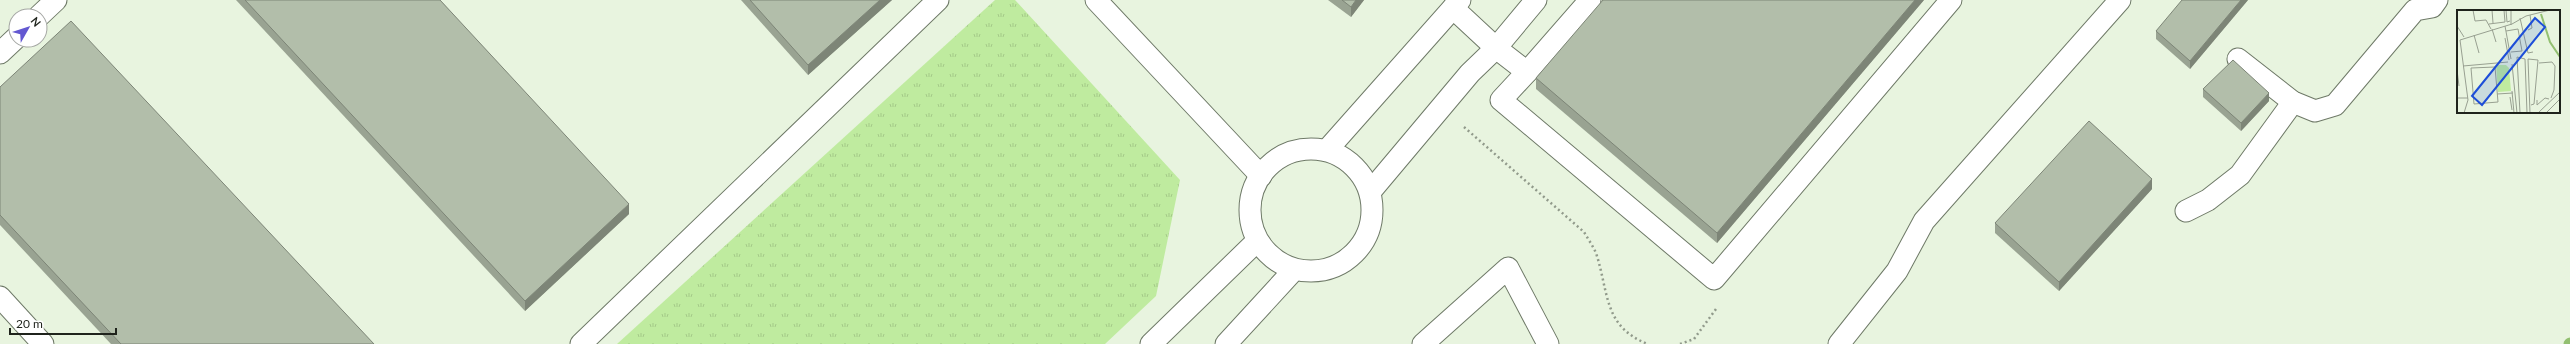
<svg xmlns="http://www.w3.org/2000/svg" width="2570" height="344" viewBox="0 0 2570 344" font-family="Lato,sans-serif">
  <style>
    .grass { fill: url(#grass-tufts) }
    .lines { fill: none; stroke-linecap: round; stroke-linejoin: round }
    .stream { stroke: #93c071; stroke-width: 11 }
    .lane-casing { stroke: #6e7967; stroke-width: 23 }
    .path { stroke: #919a8b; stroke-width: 2.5; stroke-dasharray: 2 3; stroke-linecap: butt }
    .lane { stroke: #fff; stroke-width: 21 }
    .wall { fill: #99a392 }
    .shaded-wall { fill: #7d8577 }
    .building { fill: #b2beaa; stroke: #7d8577 }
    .inset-river { fill: none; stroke: #93c071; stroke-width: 2 }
    .inset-road { fill: none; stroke: #98a091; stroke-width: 1 }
    .view { fill: #1d4ed8; fill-opacity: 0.15; stroke: #1d4ed8; stroke-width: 2 }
    .inset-edge { fill: none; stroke: #1f231c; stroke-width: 2 }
  </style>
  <defs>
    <pattern id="grass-tufts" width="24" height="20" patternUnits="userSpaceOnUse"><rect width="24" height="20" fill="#bfeb9f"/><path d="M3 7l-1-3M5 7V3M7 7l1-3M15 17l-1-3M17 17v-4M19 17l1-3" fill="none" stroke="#a4c988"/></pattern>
  </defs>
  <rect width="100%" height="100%" fill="#e8f4df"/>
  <path class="grass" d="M995 0H1015L1180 180 1156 296 1105 344H617Z"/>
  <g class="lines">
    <path class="stream" d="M2569 344 2570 343"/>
    <g class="lane-casing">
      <g id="lane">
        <path d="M1096 0 1261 176"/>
        <path d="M1453 8 1496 48 1527 72 1590 0"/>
        <path d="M39 16 56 0"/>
        <path d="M0 53 16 38"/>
        <path d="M2238 59 2293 102 2315 111 2335 105 2415 10 2432 7 2437 0"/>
        <path d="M1527 72 1501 100 1714 279 1951 0"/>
        <circle cx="1311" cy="210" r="61"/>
        <path d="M1327 150 1460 0"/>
        <path d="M1370 192 1470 73 1496 48 1536 0"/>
        <path d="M2186 211 2208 200 2240 175 2293 102"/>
        <path d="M0 297 43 344"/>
        <path d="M581 344 938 0"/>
        <path d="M1151 344 1257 241"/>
        <path d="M1226 344 1294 270"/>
        <path d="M1423 344 1508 268 1548 344"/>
        <path d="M1839 344 1897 271 1924 221 2120 0"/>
      </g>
    </g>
    <g class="path">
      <path d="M1464 127 1584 232C1588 239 1593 246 1596 253 1609 292 1603 327 1648 344"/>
      <path d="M1680 344 1694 339 1716 309"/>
    </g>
    <use href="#lane" class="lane"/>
  </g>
  <g class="wall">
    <path d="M236 0H440L629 214 525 311Z"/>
    <path d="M741 0H892L808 75Z"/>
    <path d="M1328 0H1364L1351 17Z"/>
    <path d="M1924 0 1717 243 1536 89V78Z"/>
    <path d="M2248 0 2190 69 2156 39V31Z"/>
    <path d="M0 87 374 344H111L0 225Z"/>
    <path d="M2203 89 2269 101 2241 131 2203 97Z"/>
    <path d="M2152 189 2059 291 1995 233V223Z"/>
  </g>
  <g class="shaded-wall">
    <path d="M880 0H892L808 75V65Z"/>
    <path d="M1356 0H1364L1351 17V7Z"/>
    <path d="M1915 0H1924L1717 243V233Z"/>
    <path d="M2241 0H2248L2190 69V61Z"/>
    <path d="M2269 93V101L2241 131V123Z"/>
    <path d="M2152 179V189L2059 291V282Z"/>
    <path d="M629 204V214L525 311V301Z"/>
  </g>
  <g class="building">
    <path d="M245 0H440L629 204 525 301Z"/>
    <path d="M750 0H880L808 65Z"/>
    <path d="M1342 0H1356L1351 7Z"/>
    <path d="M1603 0H1915L1717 233 1536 78Z"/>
    <path d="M2182 0H2241L2190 61 2156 31Z"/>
    <path d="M71 21 374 344H121L0 215V87Z"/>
    <path d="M2233 60 2269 93 2241 123 2203 89Z"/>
    <path d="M2089 121 2152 179 2059 282 1995 223Z"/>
  </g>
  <g transform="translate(2457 10)">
    <rect width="103" height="103" fill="#e8f4df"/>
    <path d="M39 55H49L52 58 54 81 41 82Z" fill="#bfeb9f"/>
    <path class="inset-river" d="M84 4 93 32 103 47"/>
    <path class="inset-road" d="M16 0 18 11 29 10 34 19M35 0 36 13M47 0 48 12M49 0 50 12 53 11M63 8 71 43 76 42M32 14 48 12M54 15V0M0 16 7 27M48 16 54 49M35 19 39 32M71 20 75 18 73 5M49 21 61 19 65 41 54 42M17 25 22 43M48 28 52 50M82 53 95 52 98 56 97 80 94 88M55 54 60 103M6 56 51 52M38 57 41 92 17 94 14 58ZM0 60 2 76M0 76V88H11M55 81 57 103M40 84 56 83M53 87 55 100M80 90V95L88 88 92 89M7 103 11 90 3 30 55 14 69 6 93 0M63 103 60 47 68 49 70 103M73 103 71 49 81 50 77 94 74 95M81 103 103 82M89 103 103 89"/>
    <path class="view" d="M78 8 88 17 25 95 15 86Z"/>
    <rect width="103" height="103" class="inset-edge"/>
  </g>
  <g transform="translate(28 28) rotate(51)"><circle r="19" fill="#ffffff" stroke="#a5a7a4"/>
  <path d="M0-3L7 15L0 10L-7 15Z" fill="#6358d1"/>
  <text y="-6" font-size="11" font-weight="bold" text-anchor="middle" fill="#1f231c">N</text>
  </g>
  <path d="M10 328v6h106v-6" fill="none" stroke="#1f231c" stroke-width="2"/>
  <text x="16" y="328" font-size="12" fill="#1f231c" stroke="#ffffff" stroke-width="3" paint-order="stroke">20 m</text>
</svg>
